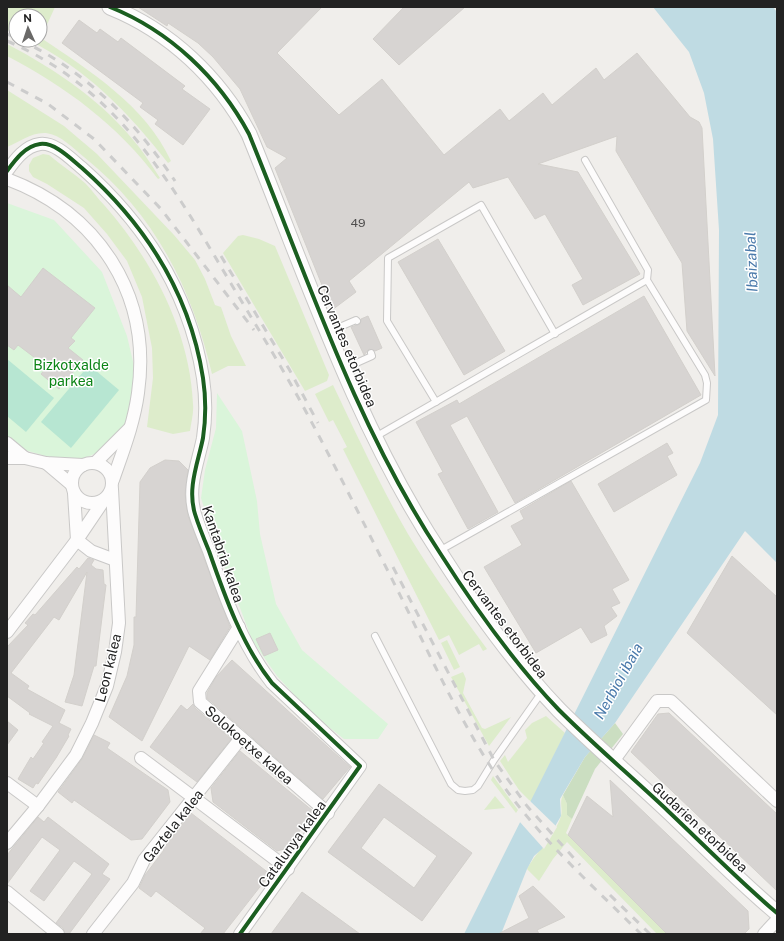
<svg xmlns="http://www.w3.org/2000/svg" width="784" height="941" viewBox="0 0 784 941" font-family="'Public Sans',sans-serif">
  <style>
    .grass { fill: #ddeccb }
    .forest { fill: #cbdec1 }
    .park { fill: #daf5da }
    .pitch { fill: #b7e6d2 }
    .water { fill: #bfdbe3 }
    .pier { fill: #f0eeeb }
    .building { fill: #d7d4d2; stroke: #d3d0cc; fill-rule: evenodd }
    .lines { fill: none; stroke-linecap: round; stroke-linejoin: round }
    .service-casing { stroke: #c9c8c7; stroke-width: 8 }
    .minor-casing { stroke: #c9c8c7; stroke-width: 14 }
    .tertiary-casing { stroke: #c9c8c7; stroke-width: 17 }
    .service { stroke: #fdfcfc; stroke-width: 6 }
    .minor { stroke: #fdfcfc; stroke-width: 12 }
    .tertiary { stroke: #fdfcfc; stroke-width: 15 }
    .rail { stroke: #ccc; stroke-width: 3; stroke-dasharray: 8 8; stroke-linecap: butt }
    .cycleway-casing { stroke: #fff; stroke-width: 6 }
    .cycleway { stroke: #1b5e20; stroke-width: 4 }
    .labels { text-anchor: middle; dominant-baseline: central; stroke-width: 3; stroke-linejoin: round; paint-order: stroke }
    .number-label { font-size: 12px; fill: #4f4e4e }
    .street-label { font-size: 14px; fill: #222; stroke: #fff }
    .park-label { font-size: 14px; fill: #0c8416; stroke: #fff }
    .water-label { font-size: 15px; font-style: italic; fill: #4a7aab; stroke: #fff }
  </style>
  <rect width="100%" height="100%" fill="#f0eeeb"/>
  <g class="grass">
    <path d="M7 7H55L41 38C89 70 146 106 171 161L168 163C128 112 87 69 28 40H40V16H16V34L7 30Z"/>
    <path d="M7 44C57 70 105 103 139 147 147 157 153 168 160 178L158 179C119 126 65 86 7 56Z"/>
    <path d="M7 90 64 126 97 154 174 235 195 260 205 279 215 305 221 307 231 336 246 366H228L212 374C192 288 154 213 84 157 73 148 61 135 46 133 31 132 20 142 7 147Z"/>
    <path d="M43 154 49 155C61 165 73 173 85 183 92 190 98 199 105 206 152 260 190 331 193 404 194 413 191 423 190 431L173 434 147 427 153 378 152 348 142 297 127 261 107 234 84 208 47 184 33 177 29 171V165L33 158Z"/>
    <path d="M243 235 259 239 275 246 329 375 327 381 305 391 223 253 238 236Z"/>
    <path d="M333 385C357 435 380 486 408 534 432 574 459 611 487 649L483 651 479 644 459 655 449 635 439 640 343 449 347 447 333 420 329 422 315 394Z"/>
    <path d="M447 640 460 667 454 670 441 643Z"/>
    <path d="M463 672 466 679 463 693 482 728 485 729 511 717 489 746 451 677Z"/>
    <path d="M546 716 565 733 531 802 519 790 500 761 505 755 508 762 527 738 525 730 532 723Z"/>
    <path d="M493 776 518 810 516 813 491 780Z"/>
    <path d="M563 795 567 804V815L572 819 566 833 667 934H657L567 842 553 859 539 881 527 869C536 852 555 836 561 816 563 809 559 802 563 795Z"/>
    <path d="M495 796 505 808 484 810Z"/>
  </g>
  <path class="forest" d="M615 723 623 734 595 769 572 819 567 815V804L563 795 585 757Z"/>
  <g class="park">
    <path d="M7 203 54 220 102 272 127 336 135 370 130 417 110 446 84 459 49 457 14 447 7 451Z"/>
    <path d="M217 393 242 431 257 501 260 534 276 604 302 650 388 724 378 739H344L311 713 277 676 252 640 212 533 201 498 205 470 216 428Z"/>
  </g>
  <g class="pitch">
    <path d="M7 359 54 398 26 432 7 416Z"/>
    <path d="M89 365 119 390 71 448 41 422Z"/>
  </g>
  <path class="water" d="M653 7H773L777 12V563L745 531 615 723 585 757 560 799 561 816 542 849 534 856 527 869 501 934H464L700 463 718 415 719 230 713 139 704 93 689 52Z"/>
  <path class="pier" d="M529 800 557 827 544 849 519 821Z"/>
  <g class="building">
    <path d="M138 7H322L277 53 339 115 382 79 444 155 500 109 509 121 543 93 552 105 596 68 604 80 637 53 690 117 699 122 702 128 715 376 687 331 682 263 616 151 617 136 538 164 578 172 640 274 583 305 572 285 583 279 545 214 535 219 508 177 473 188 469 182 349 281 356 292 332 310 275 168 287 158 267 147 240 89 213 57 198 43 168 23 167 26Z"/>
    <path d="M404 7H465L399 65 373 39Z"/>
    <path d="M79 20 97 33 100 29 118 42 121 38 185 86 182 89 210 109 183 145 155 124 158 120 140 107 143 103 62 43Z"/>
    <path d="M438 239 505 351 464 375 398 262Z"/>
    <path d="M43 268 95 308 71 338 75 341 68 348 83 360 59 389 41 374 47 367 18 345 14 350 7 345V285L21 297Z"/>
    <path d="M644 296 701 395 515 503 467 416 450 425 498 512 468 529 438 474 443 472 416 422 457 400 459 404Z"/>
    <path d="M368 316 382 348 375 351 369 349 364 355 351 327 360 324 361 319Z"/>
    <path d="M667 443 673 453 667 456 677 475 614 512 598 484Z"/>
    <path d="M165 460 179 461 188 470 185 494 188 516 230 627 210 660 189 646 142 741 109 717 127 676 134 645V617H136L140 482 150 468Z"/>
    <path d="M571 481 629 580 612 589 620 603 611 607 617 616 604 626 607 635 591 643 581 627 536 653 484 567 522 545 511 526 524 519 520 511Z"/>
    <path d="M732 556 777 597V715L687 633Z"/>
    <path d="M88 558 94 560 91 565 96 569 103 570 104 584 106 585 96 666H94L82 706 65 702 74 675 87 572 59 620 54 617 11 673 29 686 27 689 65 710 59 723 71 729 68 735 69 736 56 758 38 784 36 783 33 788 18 779 31 757 33 759 44 743 42 742 53 726 29 714 30 713 7 696V647L28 625 25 623 33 614 35 615 77 567 79 569Z"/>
    <path d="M270 633 278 650 264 656 256 639Z"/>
    <path d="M232 660 350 767 323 799 207 698V693L216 677Z"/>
    <path d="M193 704 195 708 231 739 197 782 150 747 181 705 187 710Z"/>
    <path d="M669 713 777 814V891L631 752 658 714Z"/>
    <path d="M7 721 18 730 7 745Z"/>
    <path d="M94 735 110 743 107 748 168 790 170 802 142 839 131 840 74 800 72 803 58 792 82 759Z"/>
    <path d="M240 751 313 811 288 848 277 851 213 802 211 788Z"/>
    <path d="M610 780 748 911 749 929 744 934H667L568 835 587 796 613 817Z"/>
    <path d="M379 784 472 853 422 921 328 852ZM384 817 437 856 414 888 361 848Z"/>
    <path d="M191 813 270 874 223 934H200L205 928 156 891 151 897 139 888 145 875 164 850 163 849Z"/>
    <path d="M38 817 44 822 48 817 109 864 102 874 110 879 69 934H65L63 928 56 923 92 874 74 861 44 901 30 891 60 850 42 837 7 884V855Z"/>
    <path d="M533 886 565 917 537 930 539 934H498L529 918 519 896Z"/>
    <path d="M302 892 360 934H271Z"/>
  </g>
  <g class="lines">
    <g class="service-casing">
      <g id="service">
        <path d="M328 332 356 320 357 321"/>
        <path d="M343 369 372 356 371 353"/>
        <path d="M436 402 387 321 388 258 481 205 555 334"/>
        <path d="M375 437 647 280"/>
        <path d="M439 551 706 400 707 383 705 375 647 280 648 270 585 160"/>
        <path d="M375 636 451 784 458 790 465 791 473 790 478 786 494 760 542 692"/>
      </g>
    </g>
    <g class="minor-casing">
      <g id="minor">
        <path d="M7 171C15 160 25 146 40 144 55 142 71 159 82 168 145 224 190 294 203 378 206 398 206 418 203 438 198 463 187 488 195 514 199 527 204 539 209 551 225 597 242 645 272 683L360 766 240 934"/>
        <path d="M7 179C98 213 152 294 138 393 134 423 123 451 113 480"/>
        <path d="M7 443 25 458"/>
        <path d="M7 458H25L46 463 83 465"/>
        <circle cx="92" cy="483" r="20"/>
        <path d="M46 463 72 485"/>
        <path d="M95 463 130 428"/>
        <path d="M74 493 77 540 104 500"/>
        <path d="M239 627 199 691 200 702 328 813"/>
        <path d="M7 632 77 540 91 551 115 560"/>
        <path d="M141 758 288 869"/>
        <path d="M614 760 657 701H671L777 801"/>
        <path d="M7 783 38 806"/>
        <path d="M7 843 38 806 76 755 92 723 107 686 115 652 119 623 112 489"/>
        <path d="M7 892 58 934"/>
        <path d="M93 934 133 883 144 860 241 738"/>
        <path d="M764 934 777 920"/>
      </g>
    </g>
    <g class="tertiary-casing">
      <path id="tertiary" d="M110 7C170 31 219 78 249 134 307 276 355 424 440 553 475 608 514 663 559 710 594 745 632 777 668 811 704 845 739 881 777 913"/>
    </g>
    <use href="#service" class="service"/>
    <use href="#minor" class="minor"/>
    <use href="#tertiary" class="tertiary"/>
    <g class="rail">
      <path d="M7 34 16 38"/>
      <path d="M20 40C86 71 135 121 175 181"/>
      <path d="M7 41C122 90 175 190 236 292 257 327 278 361 298 397 333 461 365 526 398 591 427 649 454 709 489 764 529 829 587 880 641 934"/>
      <path d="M7 82 48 104 94 139 161 209 254 330"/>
      <path d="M221 256 289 369 318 423"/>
      <path d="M393 567 494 760 527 806 580 865"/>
      <path d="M610 895 650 934"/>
    </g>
    <g class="cycleway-casing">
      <g id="cycleway">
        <path d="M110 7C170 31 219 78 249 134 307 276 355 424 440 553 475 608 514 663 559 710 594 745 632 777 668 811 704 845 739 881 777 913"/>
        <path d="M7 171C15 160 25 146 40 144 55 142 71 159 82 168 145 224 190 294 203 378 206 398 206 418 203 438 198 463 187 488 195 514 199 527 204 539 209 551 225 597 242 645 272 683L360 766 240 934"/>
      </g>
    </g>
    <use href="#cycleway" class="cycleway"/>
  </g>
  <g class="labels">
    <g class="number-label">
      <text x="358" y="223">49</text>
    </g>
    <g class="street-label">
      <text transform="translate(347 346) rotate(67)">Cervantes etorbidea</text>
      <text transform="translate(223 554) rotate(71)">Kantabria kalea</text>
      <text transform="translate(505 624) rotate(53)">Cervantes etorbidea</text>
      <text transform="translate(108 668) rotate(-76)">Leon kalea</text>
      <text transform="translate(249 745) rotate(41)">Solokoetxe kalea</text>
      <text transform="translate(173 826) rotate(-52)">Gaztela kalea</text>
      <text transform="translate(700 827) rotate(43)">Gudarien etorbidea</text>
      <text transform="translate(292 844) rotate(-54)">Catalunya kalea</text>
    </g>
    <g class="park-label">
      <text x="71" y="365">Bizkotxalde<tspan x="71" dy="16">parkea</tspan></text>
    </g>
    <g class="water-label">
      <text transform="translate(751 262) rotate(-92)">Ibaizabal</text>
      <text transform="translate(618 681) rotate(-61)">Nerbioi ibaia</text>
    </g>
  </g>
  <rect width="784" height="941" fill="none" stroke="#222222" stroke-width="16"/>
  <g transform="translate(28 28) rotate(357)"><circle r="19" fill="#ffffff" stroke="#a7a7a7"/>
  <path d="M0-3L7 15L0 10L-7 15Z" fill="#6a6968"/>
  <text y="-6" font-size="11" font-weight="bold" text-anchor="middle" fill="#222222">N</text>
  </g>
</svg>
